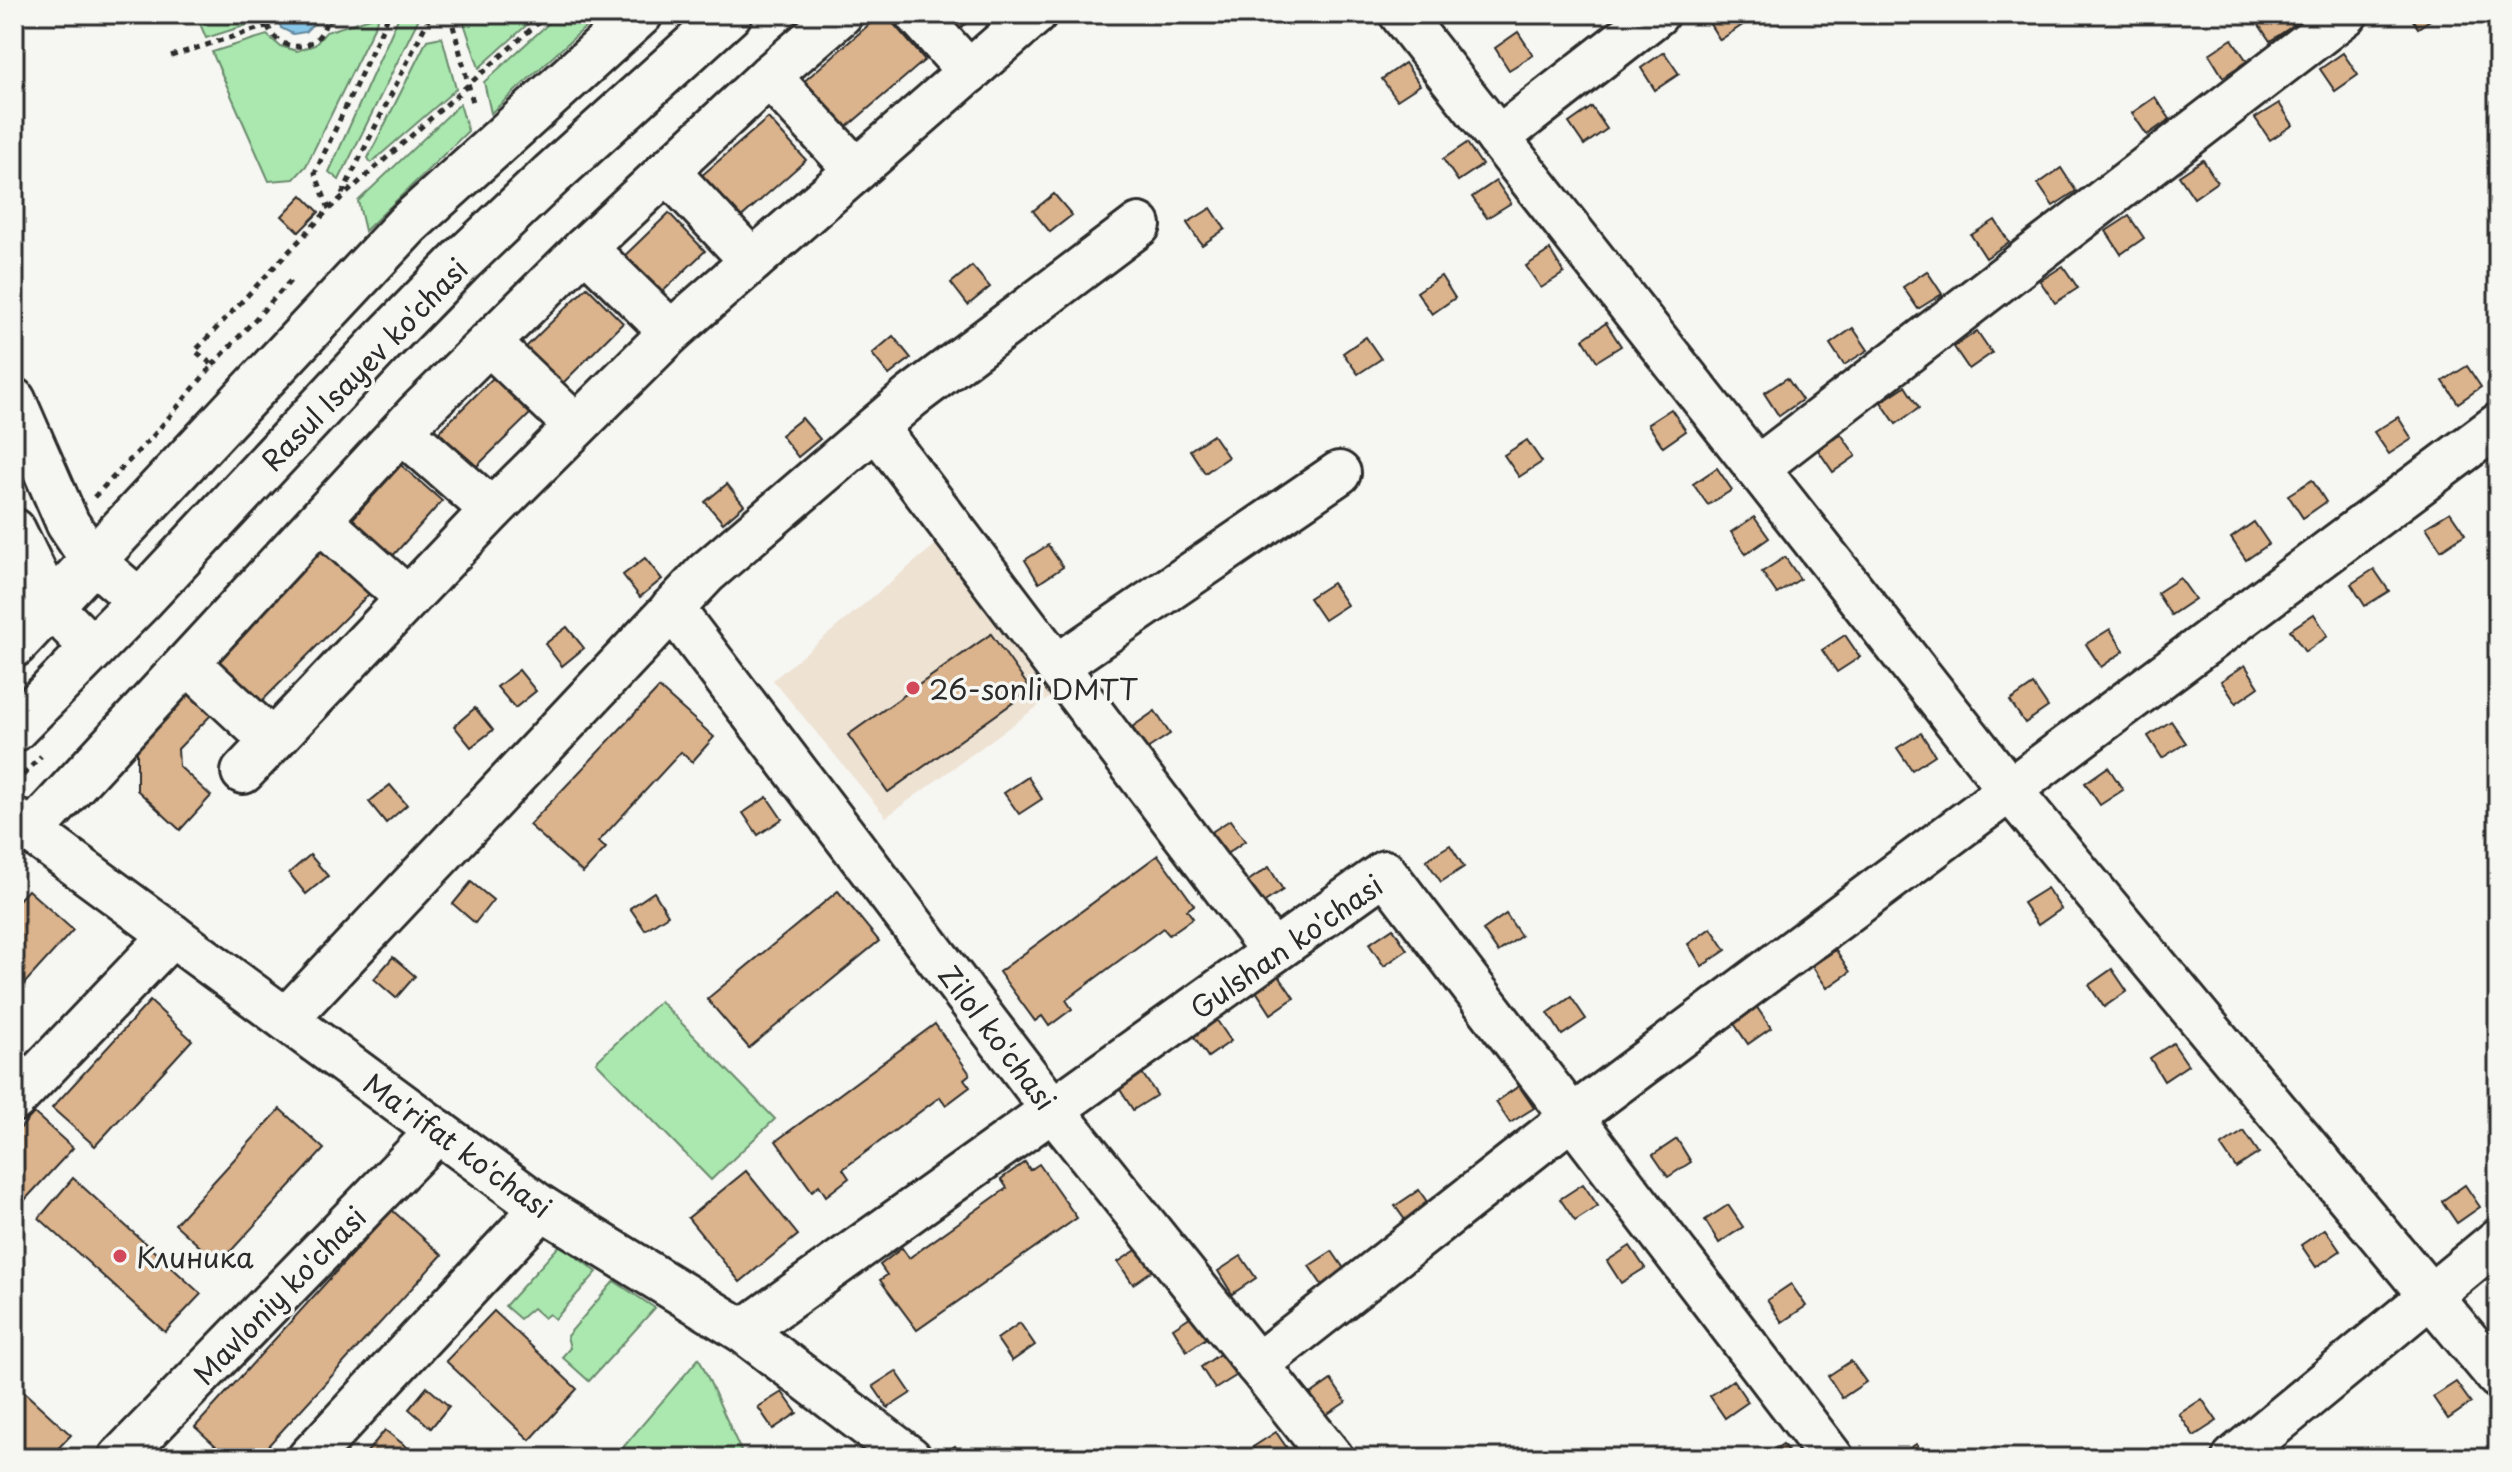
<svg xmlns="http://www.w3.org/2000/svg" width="2512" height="1472" viewBox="0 0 2512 1472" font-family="'Playpen Sans',sans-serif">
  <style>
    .built { fill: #eee2d3 }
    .green { fill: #aae8af; stroke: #6a8a6d; stroke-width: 2 }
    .water { fill: #88c6e9; stroke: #63889d; stroke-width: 2 }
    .building { fill: #dbb38c; stroke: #2b2b2b; stroke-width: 2 }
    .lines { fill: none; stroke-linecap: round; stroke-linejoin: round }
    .minor-casing { stroke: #2b2b2b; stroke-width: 48 }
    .major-casing { stroke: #2b2b2b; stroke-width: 50 }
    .path { stroke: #2b2b2b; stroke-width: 5; stroke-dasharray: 6 6; stroke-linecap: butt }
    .minor { stroke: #f6f6f2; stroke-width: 42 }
    .major { stroke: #f6f6f2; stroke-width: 44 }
    .poi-dot { fill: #d1495b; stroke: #f6f6f2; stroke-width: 3 }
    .labels { text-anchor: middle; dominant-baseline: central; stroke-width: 7; stroke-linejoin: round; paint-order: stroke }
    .street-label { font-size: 28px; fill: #2b2b2b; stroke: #f6f6f2 }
    .poi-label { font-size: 28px; fill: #2b2b2b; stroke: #f6f6f2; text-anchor: start }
  </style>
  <rect width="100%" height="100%" fill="#f6f6f2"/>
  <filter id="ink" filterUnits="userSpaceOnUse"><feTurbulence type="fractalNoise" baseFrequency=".0125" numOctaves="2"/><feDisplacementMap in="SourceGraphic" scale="16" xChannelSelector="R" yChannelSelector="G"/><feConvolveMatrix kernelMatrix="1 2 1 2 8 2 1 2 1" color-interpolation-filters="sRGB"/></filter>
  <g filter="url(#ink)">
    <path class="built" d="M935 545 1052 696 886 817 773 680Z"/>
    <g class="green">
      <path d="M196 14H263V20L206 38Z"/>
      <path d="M400 14H421L339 180 329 172Z"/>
      <path d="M461 14H539L479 68Z"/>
      <path d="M559 14H600L491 113 484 82Z"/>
      <path d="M380 15 306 166 294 179 269 181 212 52 267 35 280 46 297 51 315 45 326 32Z"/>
      <path d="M442 37 456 89 371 163 368 158 427 40Z"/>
      <path d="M460 104 468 131 365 231 358 201Z"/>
      <path d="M660 1001 775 1119 711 1180 596 1062Z"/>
      <path d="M560 1245 597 1272 555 1319 549 1314 544 1318 533 1308 520 1319 505 1306Z"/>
      <path d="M614 1281 655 1308 589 1381 562 1357 570 1348 567 1336Z"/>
      <path d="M699 1358 744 1458H614Z"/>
    </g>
    <path class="water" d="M277 14H316L314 23 305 32 293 34 281 28Z"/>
    <g class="building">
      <path d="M881 14H885L925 60 842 131 801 84Z"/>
      <path d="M944 14H977L958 30Z"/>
      <path d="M1711 14H1737L1744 24 1720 40 1706 18Z"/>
      <path d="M2262 14H2286L2294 25 2270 41 2255 19Z"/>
      <path d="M2409 14H2439L2418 28Z"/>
      <path d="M1518 32 1533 55 1509 70 1495 48Z"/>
      <path d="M2232 39 2247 61 2223 77 2209 54Z"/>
      <path d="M1664 52 1679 74 1655 90 1641 68Z"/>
      <path d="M2343 53 2358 75 2335 91 2320 69Z"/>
      <path d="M1405 63 1420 85 1397 100 1382 79Z"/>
      <path d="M2155 97 2170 119 2147 135 2132 113Z"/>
      <path d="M2279 103 2293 125 2270 140 2255 118Z"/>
      <path d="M1592 107 1607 129 1584 145 1569 123Z"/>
      <path d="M768 118 806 160 738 220 700 177Z"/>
      <path d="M1467 143 1482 165 1458 181 1443 159Z"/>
      <path d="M2203 160 2217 182 2194 198 2179 176Z"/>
      <path d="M2061 168 2076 191 2053 206 2038 184Z"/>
      <path d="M1496 181 1511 203 1487 218 1472 197Z"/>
      <path d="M1054 194 1072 215 1050 232 1033 211Z"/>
      <path d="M302 195 319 212 299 232 282 216Z"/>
      <path d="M1211 208 1225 229 1202 245 1187 223Z"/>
      <path d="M669 213 705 251 653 301 617 263Z"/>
      <path d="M2129 216 2144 238 2121 254 2106 231Z"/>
      <path d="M1995 220 2009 242 1986 258 1971 235Z"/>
      <path d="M1550 250 1564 273 1541 288 1526 266Z"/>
      <path d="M972 266 990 287 968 305 951 283Z"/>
      <path d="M2063 266 2078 288 2055 303 2040 281Z"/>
      <path d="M1927 271 1942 294 1918 309 1903 287Z"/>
      <path d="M1441 276 1455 298 1432 314 1417 292Z"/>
      <path d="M587 287 623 323 558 388 522 351Z"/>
      <path d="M1606 323 1621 346 1597 361 1583 339Z"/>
      <path d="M1853 328 1868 350 1844 365 1830 344Z"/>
      <path d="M1977 331 1992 353 1969 369 1954 347Z"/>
      <path d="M893 336 911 358 889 375 872 354Z"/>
      <path d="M1366 337 1381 359 1358 374 1343 353Z"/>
      <path d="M2467 366 2481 387 2458 403 2443 381Z"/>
      <path d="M496 375 533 411 475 468 439 432Z"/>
      <path d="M1787 378 1802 400 1779 416 1764 393Z"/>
      <path d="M1905 386 1919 408 1896 424 1881 402Z"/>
      <path d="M1671 409 1686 431 1663 447 1648 424Z"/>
      <path d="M2398 417 2412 439 2389 454 2374 432Z"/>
      <path d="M802 418 820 439 798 457 781 435Z"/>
      <path d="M1841 434 1856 456 1833 472 1818 450Z"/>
      <path d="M1213 435 1228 457 1205 473 1190 450Z"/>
      <path d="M1527 440 1542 462 1519 477 1504 455Z"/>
      <path d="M401 465 442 501 390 559 349 523Z"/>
      <path d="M1717 468 1732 490 1708 505 1693 484Z"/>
      <path d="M2312 480 2326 502 2303 518 2288 495Z"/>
      <path d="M727 484 744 505 723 523 705 502Z"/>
      <path d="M2450 512 2465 534 2441 550 2426 527Z"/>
      <path d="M1754 517 1769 538 1746 554 1731 532Z"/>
      <path d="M2254 522 2269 544 2246 560 2231 538Z"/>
      <path d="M326 542 373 590 254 709 207 662Z"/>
      <path d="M1048 545 1063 567 1039 583 1025 560Z"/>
      <path d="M1785 557 1800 579 1777 594 1762 572Z"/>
      <path d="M645 558 662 579 640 597 623 575Z"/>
      <path d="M2374 569 2389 591 2365 606 2351 584Z"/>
      <path d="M2180 578 2195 599 2171 615 2157 593Z"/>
      <path d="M1332 583 1347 605 1324 620 1309 598Z"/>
      <path d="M2314 614 2328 636 2305 652 2290 630Z"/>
      <path d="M567 627 584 648 562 666 545 644Z"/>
      <path d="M2110 629 2124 651 2101 667 2086 644Z"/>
      <path d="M991 634 1031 690 888 792 848 735Z"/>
      <path d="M1845 635 1860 657 1837 672 1822 650Z"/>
      <path d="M2245 665 2259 687 2236 703 2221 681Z"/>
      <path d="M519 670 536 691 515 708 497 687Z"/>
      <path d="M2033 685 2048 707 2025 723 2010 701Z"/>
      <path d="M187 686 214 712 178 749 179 766 211 796 180 830 137 790V735Z"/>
      <path d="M659 688 714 737 692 762 681 752 598 842 606 848 583 873 529 825Z"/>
      <path d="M475 708 493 730 471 747 454 726Z"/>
      <path d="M1155 711 1170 734 1147 749 1132 727Z"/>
      <path d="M2171 721 2186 743 2162 758 2148 736Z"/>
      <path d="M1921 733 1935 755 1912 770 1897 748Z"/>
      <path d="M2108 767 2123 790 2100 805 2085 783Z"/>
      <path d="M1028 777 1042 799 1019 814 1004 793Z"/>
      <path d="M390 785 407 805 386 823 369 802Z"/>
      <path d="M767 797 782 819 758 835 743 813Z"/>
      <path d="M1230 820 1245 841 1222 857 1207 835Z"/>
      <path d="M1450 845 1464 867 1441 882 1426 860Z"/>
      <path d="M310 855 328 876 306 894 289 873Z"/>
      <path d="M1158 855 1194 905 1187 910 1193 918 1169 935 1163 928 1066 1000 1072 1009 1049 1026 1042 1016 1035 1021 999 972Z"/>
      <path d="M1269 867 1283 890 1260 905 1245 883Z"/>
      <path d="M471 882 493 900 475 923 453 904Z"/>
      <path d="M2047 888 2061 909 2038 925 2023 903Z"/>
      <path d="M28 890 73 930 14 995V905Z"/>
      <path d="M838 891 879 941 749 1048 707 999Z"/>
      <path d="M654 892 668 915 645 930 630 908Z"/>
      <path d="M1506 914 1521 936 1498 952 1483 930Z"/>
      <path d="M1393 928 1407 950 1384 966 1369 944Z"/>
      <path d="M1711 928 1726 950 1702 966 1688 944Z"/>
      <path d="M1836 950 1850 972 1827 988 1812 966Z"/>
      <path d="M393 957 415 976 396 998 374 979Z"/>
      <path d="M2112 969 2127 991 2104 1007 2089 985Z"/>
      <path d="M1279 976 1294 998 1271 1014 1256 991Z"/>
      <path d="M1571 997 1586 1019 1562 1035 1548 1013Z"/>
      <path d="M150 1001 192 1040 95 1146 52 1108Z"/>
      <path d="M1756 1006 1771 1028 1748 1044 1733 1022Z"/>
      <path d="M1216 1019 1231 1041 1208 1057 1193 1035Z"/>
      <path d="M935 1024 970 1074 964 1079 970 1087 946 1105 940 1097 843 1169 849 1178 826 1196 819 1185 812 1191 776 1141Z"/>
      <path d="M2173 1043 2188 1065 2164 1081 2150 1058Z"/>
      <path d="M1142 1073 1157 1095 1133 1110 1119 1088Z"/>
      <path d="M1519 1086 1534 1108 1510 1123 1496 1102Z"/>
      <path d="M280 1109 324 1149 219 1264 175 1224Z"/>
      <path d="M34 1113 73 1148 21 1204 14 1198V1135Z"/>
      <path d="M2244 1131 2259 1153 2236 1168 2221 1146Z"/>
      <path d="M1677 1139 1691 1162 1668 1177 1653 1155Z"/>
      <path d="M1025 1162 1030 1170 1039 1164 1077 1218 917 1330 880 1280 887 1275 880 1265 902 1248 909 1258 1007 1188 1001 1179Z"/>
      <path d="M746 1171 798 1235 740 1282 688 1218Z"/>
      <path d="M73 1178 201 1294 165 1332 39 1218Z"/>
      <path d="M1583 1184 1598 1206 1575 1221 1560 1199Z"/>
      <path d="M2465 1185 2480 1207 2457 1223 2442 1201Z"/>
      <path d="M1419 1190 1434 1212 1410 1227 1395 1206Z"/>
      <path d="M1728 1205 1743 1227 1719 1243 1705 1220Z"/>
      <path d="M392 1210 442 1255 257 1458H229L195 1427Z"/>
      <path d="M2325 1229 2340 1251 2316 1267 2301 1245Z"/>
      <path d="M1630 1246 1645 1268 1621 1283 1607 1261Z"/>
      <path d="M1141 1247 1156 1268 1133 1284 1118 1262Z"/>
      <path d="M1332 1251 1347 1273 1324 1288 1309 1266Z"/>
      <path d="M1241 1256 1256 1278 1232 1294 1218 1271Z"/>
      <path d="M1791 1284 1806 1306 1782 1322 1767 1300Z"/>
      <path d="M494 1311 577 1389 530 1440 446 1361Z"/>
      <path d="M1196 1313 1211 1335 1187 1351 1173 1328Z"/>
      <path d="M2498 1318V1338L2489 1324Z"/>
      <path d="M1020 1323 1035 1345 1012 1361 997 1339Z"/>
      <path d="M1224 1351 1239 1374 1215 1389 1201 1367Z"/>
      <path d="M1851 1361 1866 1382 1842 1398 1828 1376Z"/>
      <path d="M896 1371 911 1393 888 1408 873 1386Z"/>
      <path d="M1331 1380 1346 1402 1323 1417 1308 1396Z"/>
      <path d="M1733 1380 1748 1402 1725 1418 1710 1396Z"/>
      <path d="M2456 1382 2471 1403 2448 1419 2433 1397Z"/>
      <path d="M427 1387 449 1406 431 1428 409 1409Z"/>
      <path d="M24 1392 71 1435 49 1458H14V1402Z"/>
      <path d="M782 1392 797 1413 773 1429 758 1407Z"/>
      <path d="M2202 1399 2217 1421 2194 1436 2179 1414Z"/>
      <path d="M385 1430 408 1448 399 1458H374L367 1452Z"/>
      <path d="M1276 1432 1291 1454 1285 1458H1260L1253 1447Z"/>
      <path d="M1783 1444 1792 1458H1762Z"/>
      <path d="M1916 1444 1926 1458H1895Z"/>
      <path d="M955 1446 962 1458H937Z"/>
    </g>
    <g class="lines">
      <g class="minor-casing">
        <g id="minor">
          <path d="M917 14 969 72"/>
          <path d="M1401 14 2009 789 2498 1377"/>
          <path d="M769 76 856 170"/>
          <path d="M1498 138 1657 14"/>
          <path d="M667 171 752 261"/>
          <path d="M585 248 671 332"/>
          <path d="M489 343 576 426"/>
          <path d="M14 400 68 524 92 560 140 601"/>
          <path d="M876 427 1273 952"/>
          <path d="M402 431 492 510"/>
          <path d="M1757 468 2346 14"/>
          <path d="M320 520 407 598"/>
          <path d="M14 530 51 606 92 648"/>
          <path d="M672 608 1053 1110 1332 1458"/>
          <path d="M188 663 272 741"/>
          <path d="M1057 666 1339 473"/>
          <path d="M243 772 492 510 671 332 1035 14"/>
          <path d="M14 819 542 1208 743 1331 910 1458"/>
          <path d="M32 831 417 414 585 248 769 76 841 14"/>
          <path d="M286 1019 706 573 911 397 1139 225"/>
          <path d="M14 1100 172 935"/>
          <path d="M743 1331 1385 872 1832 1458"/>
          <path d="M1257 1365 1572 1117 2498 425"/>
          <path d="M120 1458 438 1131"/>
          <path d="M309 1458 542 1208"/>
          <path d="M2234 1458 2498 1240"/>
        </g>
      </g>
      <g class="major-casing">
        <g id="major">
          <path d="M14 645 408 224 640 14"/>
          <path d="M14 729 140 601 378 346 463 259 551 175 729 14"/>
        </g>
      </g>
      <g class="path">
        <path d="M265 14C269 57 325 57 327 14"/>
        <path d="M450 14 474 106"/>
        <path d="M327 21 352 14"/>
        <path d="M171 56 267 26"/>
        <path d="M342 194 431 14"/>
        <path d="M329 209 315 173 389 14"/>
        <path d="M213 365 293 278"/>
        <path d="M94 497 153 436 213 365 195 351 329 209 548 14"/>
        <path d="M15 784 41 756"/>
      </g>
      <use href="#minor" class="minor"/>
      <use href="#major" class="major"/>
    </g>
  </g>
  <g class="poi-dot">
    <circle cx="913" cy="688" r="8"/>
    <circle cx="120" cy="1256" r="8"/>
  </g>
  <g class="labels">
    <g class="street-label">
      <text transform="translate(364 364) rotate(-46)">Rasul Isayev ko'chasi</text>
      <text transform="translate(1286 946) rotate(-35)">Gulshan ko'chasi</text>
      <text transform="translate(998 1037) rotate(53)">Zilol ko'chasi</text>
      <text transform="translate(458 1145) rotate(36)">Ma'rifat ko'chasi</text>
      <text transform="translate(279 1295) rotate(-46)">Mavloniy ko'chasi</text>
    </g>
    <g class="poi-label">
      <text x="929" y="688">26-sonli DMTT</text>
      <text x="136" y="1256">Клиника</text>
    </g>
  </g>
  <rect width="2512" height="1472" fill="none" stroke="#f6f6f2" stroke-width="48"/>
  <rect x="24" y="24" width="2464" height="1424" fill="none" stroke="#2b2b2b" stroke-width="3" filter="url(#ink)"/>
</svg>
